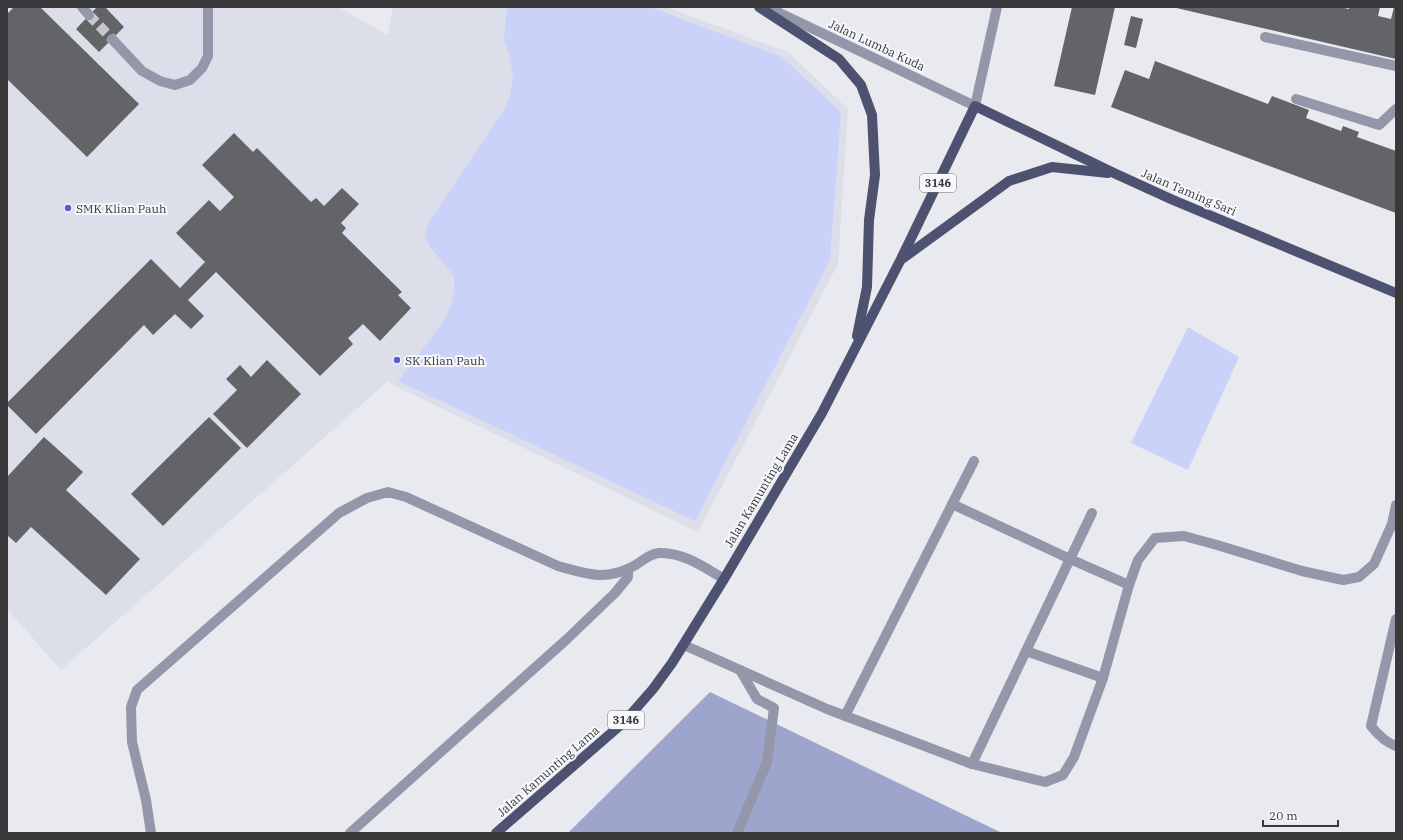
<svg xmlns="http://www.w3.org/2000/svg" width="1403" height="840" viewBox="0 0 1403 840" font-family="'IBM Plex Serif',serif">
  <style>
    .built { fill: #dcdee9 }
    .green { fill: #cad2f9 }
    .forest { fill: #9da5cd }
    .building { fill: #636467 }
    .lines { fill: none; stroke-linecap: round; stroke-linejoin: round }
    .minor-tunnel { stroke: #c6c7cb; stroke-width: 10; stroke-dasharray: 10 5; stroke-linecap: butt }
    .minor { stroke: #9397a9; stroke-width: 10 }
    .major { stroke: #4d5270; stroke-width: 10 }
    .poi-dot { fill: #565dd4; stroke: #f7f8fc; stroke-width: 1.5 }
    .labels { text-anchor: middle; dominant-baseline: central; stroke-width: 4; stroke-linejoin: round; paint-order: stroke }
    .shield { fill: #f7f8fc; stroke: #727275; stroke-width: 1 }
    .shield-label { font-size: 11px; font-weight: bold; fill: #39393b }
    .street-label { font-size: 12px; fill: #39393b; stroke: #f7f8fc }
    .poi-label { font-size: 12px; fill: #39393b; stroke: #f7f8fc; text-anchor: start }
  </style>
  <rect width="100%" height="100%" fill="#e9eaef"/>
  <path class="built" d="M7 7H338L388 35 393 7H666L788 52 848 109 838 264 698 532 387 382 61 670 7 609Z"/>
  <g class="green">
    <path d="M507 7H650L782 57 841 112 830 260 695 521 398 381 444 321 450 307 454 291V276L430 247 425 235 429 222 503 111 510 96 513 77 509 56 504 39Z"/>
    <path d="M1188 327 1239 357 1188 470 1131 443Z"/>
  </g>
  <path class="forest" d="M710 692 1002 833H568Z"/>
  <g class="building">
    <path d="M14 7H40L139 104 87 157 7 79V14Z"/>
    <path d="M97 7H105L124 27 99 52 76 29Z"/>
    <path d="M1072 7H1115L1095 95 1054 86Z"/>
    <path d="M1172 7H1340L1349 9V7H1380L1378 16 1391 19 1394 7H1396V59Z"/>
    <path d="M1131 16 1143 19 1136 48 1124 45Z"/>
    <path d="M1155 61 1268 104 1272 96 1309 110 1306 118 1341 131 1343 126 1359 132 1357 137 1396 151V213L1111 107 1125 70 1149 79Z"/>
    <path d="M234 133 253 152 257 148 311 202 316 198 324 206 342 188 359 204 341 223 346 228 342 233 402 292 398 295 411 308 380 341 363 324 348 338 353 344 320 376 216 272 188 300 204 316 191 329 175 314 153 335 144 325 36 434 7 405V403L151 259 180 288 205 262 176 233 209 200 220 211 234 197 202 165Z"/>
    <path d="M267 360 301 394 247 448 213 414 237 390 226 379 240 365 251 377Z"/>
    <path d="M209 417 241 448 163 526 131 494Z"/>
    <path d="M44 437 83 472 66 490 140 559 106 595 31 527 16 543 7 535V477Z"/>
  </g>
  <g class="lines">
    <path class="minor-tunnel" d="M89 15 112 39"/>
    <g class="minor">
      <path d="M82 7 89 15"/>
      <path d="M767 7 975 106 997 7"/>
      <path d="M1265 37 1396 66"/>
      <path d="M112 39 142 71 160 81 175 85 190 80 202 68 208 56V7"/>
      <path d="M1296 99 1379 125 1396 109"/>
      <path d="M952 504 1070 559 1129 585"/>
      <path d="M1396 619 1371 726C1378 735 1385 742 1396 746"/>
      <path d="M684 645 827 709 972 764 1045 782 1063 775 1074 757 1103 678 1129 585 1138 560 1155 538 1184 536 1217 545 1302 571 1343 580 1359 577 1374 564 1392 524 1396 505"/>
      <path d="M1026 651 1103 678"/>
      <path d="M845 716 974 461"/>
      <path d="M972 764 1092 513"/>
      <path d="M151 833 146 800 132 742 131 707 137 690 339 513 367 498 388 492 406 497 558 566C587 574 604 581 632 567 642 562 648 554 659 553 683 552 704 567 724 579"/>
      <path d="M350 833 566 640 615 593 628 577V569"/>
      <path d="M737 833 767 762 774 708 757 699 740 670"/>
    </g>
    <g class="major">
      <path d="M759 7 839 59 861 85 872 115 875 175 869 220 867 287 857 336"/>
      <path d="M902 259 1009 181 1052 167 1108 173"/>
      <path d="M496 833 624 722 653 689 672 663 724 579 822 413 901 259 975 106 1116 174 1173 200 1396 293"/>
    </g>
  </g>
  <g class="poi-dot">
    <circle cx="68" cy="208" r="4"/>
    <circle cx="397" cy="360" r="4"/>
  </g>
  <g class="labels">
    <g class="shield">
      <rect x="920" y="174" width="36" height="18" rx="3"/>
      <rect x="608" y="711" width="36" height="18" rx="3"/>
    </g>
    <g class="shield-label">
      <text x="938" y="183">3146</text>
      <text x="626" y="720">3146</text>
    </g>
    <g class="street-label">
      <text transform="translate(877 45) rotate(25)">Jalan Lumba Kuda</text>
      <text transform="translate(1189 192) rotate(23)">Jalan Taming Sari</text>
      <text transform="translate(761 490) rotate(-59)">Jalan Kamunting Lama</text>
      <text transform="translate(548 771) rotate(-41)">Jalan Kamunting Lama</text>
    </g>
    <g class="poi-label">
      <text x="76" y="208">SMK Klian Pauh</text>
      <text x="405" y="360">SK Klian Pauh</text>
    </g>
  </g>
  <rect width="1403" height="840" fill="none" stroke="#39393b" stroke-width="16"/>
  <path d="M1263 820v6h75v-6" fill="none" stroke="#39393b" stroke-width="2"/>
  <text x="1269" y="820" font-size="12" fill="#39393b" stroke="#f7f8fc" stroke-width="3" paint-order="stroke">20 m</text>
</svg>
